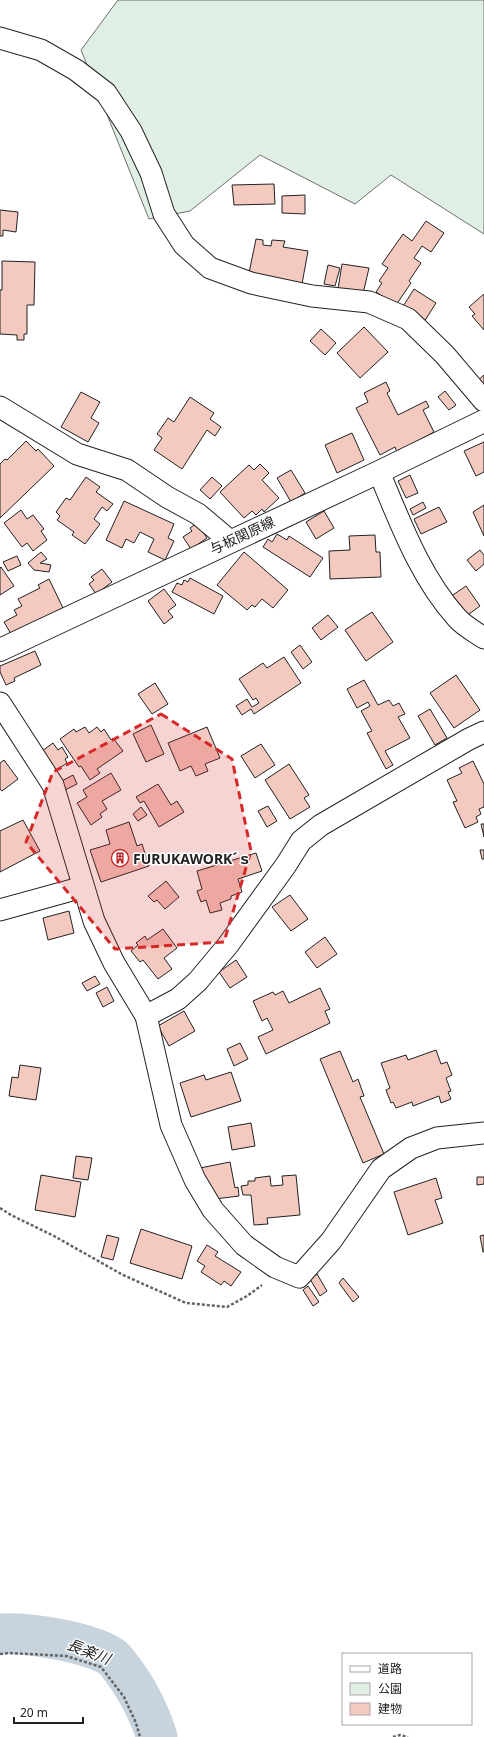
<svg xmlns="http://www.w3.org/2000/svg" width="484" height="1737" viewBox="0 0 484 1737" font-family="'Noto Sans','Noto Sans JP',sans-serif">
  <style>
    .green { fill: #e0efe3; stroke: #6f6f6f }
    .lines { fill: none; stroke-linecap: round; stroke-linejoin: round }
    .river { stroke: #c7d3dd; stroke-width: 41 }
    .building { fill: #f3c9c0; stroke: #222 }
    .minor-casing { stroke: #222; stroke-width: 23 }
    .secondary-casing { stroke: #222; stroke-width: 24 }
    .path { stroke: #646464; stroke-width: 2.5; stroke-dasharray: 3 2; stroke-linecap: butt }
    .minor { stroke: #fff; stroke-width: 21 }
    .secondary { stroke: #fff; stroke-width: 22 }
    .marked { fill: #d62828; fill-opacity: 0.2; stroke: #d62828; stroke-width: 3; stroke-dasharray: 8 5; stroke-linejoin: round }
    .labels { text-anchor: middle; dominant-baseline: central; stroke-width: 3; stroke-linejoin: round; paint-order: stroke }
    .street-label { font-size: 14px; fill: #222; stroke: #fff }
    .poi-label { font-size: 14px; font-weight: bold; fill: #222; stroke: #fff; text-anchor: start }
    .water-label { font-size: 15px; font-style: italic; fill: #222; stroke: #fff }
  </style>
  <rect width="100%" height="100%" fill="#fff"/>
  <path class="green" d="M118 0H484V234L391 175 355 204 260 155 190 211 149 219 81 50Z"/>
  <g class="lines">
    <path class="river" d="M0 1634C27 1632 91 1642 113 1658 116 1660 119 1666 122 1669 138 1690 149 1712 157 1737"/>
  </g>
  <g class="building">
    <path d="M274 184 275 204 234 205 232 185Z"/>
    <path d="M305 195V214L282 213V196Z"/>
    <path d="M0 210 18 212 16 232 3 230V236H0Z"/>
    <path d="M426 221 444 233 431 252 422 246 414 258 421 263 409 281 411 283 396 305 376 292 382 283 379 281 388 268 382 264 403 234 412 241Z"/>
    <path d="M256 239 263 240V245L271 246 272 240 285 241 283 247 308 251 302 284 249 273Z"/>
    <path d="M2 261 35 262 34 305H27V334H24V340H17V335L0 334V290H2Z"/>
    <path d="M342 264 369 268 363 294 338 289Z"/>
    <path d="M328 265 340 268 335 286 324 284Z"/>
    <path d="M414 289 436 303 424 322 402 308Z"/>
    <path d="M484 294V330L472 316 475 314 469 307Z"/>
    <path d="M364 327 388 352 360 378 337 353Z"/>
    <path d="M321 329 336 343 325 355 310 341Z"/>
    <path d="M484 375V389L477 381Z"/>
    <path d="M386 382 390 391 387 393 398 415 426 401 429 407 423 410 434 432 397 452 395 447 380 455 356 408 368 402 364 393Z"/>
    <path d="M445 391 456 405 449 410 438 397Z"/>
    <path d="M81 392 100 402 91 418 99 423 88 442 61 427Z"/>
    <path d="M190 397 214 413 210 419 221 427 215 436 207 430 182 469 154 450 162 438 157 434 168 418 174 422Z"/>
    <path d="M352 433 364 460 337 473 325 445Z"/>
    <path d="M26 441 36 451 38 449 54 466 0 518V464L5 459 7 460Z"/>
    <path d="M484 442V472L476 476 464 451Z"/>
    <path d="M260 464 269 473 262 480 279 498 264 512 262 509 256 515 252 511 244 518 220 492 249 465 254 470Z"/>
    <path d="M291 470 305 493 291 502 277 478Z"/>
    <path d="M410 475 418 493 406 498 398 481Z"/>
    <path d="M86 477 100 487 96 492 113 504 107 511 102 507 94 519 100 524 85 544 72 535 74 532 57 520 60 516 56 512 66 498 70 500Z"/>
    <path d="M212 477 222 486 210 499 200 490Z"/>
    <path d="M124 501 174 524 168 538 174 541 165 560 148 552 154 539 140 532 134 543 126 539 122 548 106 540Z"/>
    <path d="M423 502 426 508 413 515 410 509Z"/>
    <path d="M484 505V536L473 512Z"/>
    <path d="M439 507 447 522 421 534 414 519Z"/>
    <path d="M21 510 27 519 33 515 44 529 41 531 47 540 33 551 27 543 22 547 4 523Z"/>
    <path d="M324 511 334 528 316 539 306 522Z"/>
    <path d="M197 523 207 538 191 549 183 537 192 531 190 528Z"/>
    <path d="M277 534 287 540 289 536 323 558 310 577 263 547 268 539 272 542Z"/>
    <path d="M375 535 376 552H380L381 577 330 579 329 551 350 550 349 536Z"/>
    <path d="M480 550 484 555V564L476 571 467 560Z"/>
    <path d="M41 552 47 559 40 563 51 565 49 572 34 570 28 563Z"/>
    <path d="M244 552 288 590 273 608 262 599 255 607 252 605 247 610 217 585Z"/>
    <path d="M17 556 21 565 8 571 3 562Z"/>
    <path d="M1 567 14 586 0 595V568Z"/>
    <path d="M102 569 112 582 96 594 89 584 94 580 91 577Z"/>
    <path d="M190 578 223 596 214 614 172 592 177 583 182 585 184 580 188 582Z"/>
    <path d="M49 579 63 608 11 634 4 622 17 615 14 610 22 606 18 599 40 588 38 585Z"/>
    <path d="M466 586 480 606 465 617 450 597Z"/>
    <path d="M164 589 176 605 168 611 173 617 164 624 148 601Z"/>
    <path d="M372 612 393 642 366 661 345 630Z"/>
    <path d="M328 615 338 627 321 640 312 628Z"/>
    <path d="M300 645 312 662 303 669 291 652Z"/>
    <path d="M35 651 41 665 14 678 15 681 6 685 0 672V666Z"/>
    <path d="M284 657 301 683 254 714 251 709 242 715 236 706 247 699 252 707 259 703 256 698 253 700 239 679 263 663 267 668Z"/>
    <path d="M456 675 480 710 454 728 430 693Z"/>
    <path d="M364 680 378 705 389 700 393 706 399 703 405 714 398 717 410 738 385 751 393 765 386 769 367 733 372 731 361 711 370 706 368 702 357 708 347 689Z"/>
    <path d="M155 683 168 704 152 714 138 694Z"/>
    <path d="M430 709 447 738 435 745 418 716Z"/>
    <path d="M151 725 164 754 146 762 133 734Z"/>
    <path d="M85 727 89 733 97 727 101 732 104 729 111 740 113 738 123 751 97 769 100 773 90 780 81 766 79 767 60 739 74 729 76 732Z"/>
    <path d="M207 727 220 758 205 764 208 771 196 776 191 766 180 771 168 743Z"/>
    <path d="M53 743 58 750 62 747 68 757 65 759 67 763 51 774 38 754Z"/>
    <path d="M261 744 275 765 255 778 241 756Z"/>
    <path d="M4 760 18 779 2 791 0 789V763Z"/>
    <path d="M473 761 484 784V807L479 809 481 814 476 817 478 822 465 828 453 802 457 801 447 780 462 773 459 768Z"/>
    <path d="M289 764 309 795 304 798 310 807 290 819 265 780Z"/>
    <path d="M111 773 121 790 102 801 107 809 100 814 102 817 91 825 77 803 87 797 83 790Z"/>
    <path d="M73 775 77 784 61 792 56 784Z"/>
    <path d="M158 784 171 805 177 801 184 812 159 827 144 801 140 803 136 797Z"/>
    <path d="M268 806 277 821 267 827 258 811Z"/>
    <path d="M141 807 147 815 138 821 133 814Z"/>
    <path d="M23 820 40 851 0 872V831Z"/>
    <path d="M129 822 137 846 142 844 149 866 101 882 90 850 110 844 106 830Z"/>
    <path d="M481 824H484V837Z"/>
    <path d="M480 850H484V859H482Z"/>
    <path d="M256 853 262 871 238 879 242 892 231 896V899L220 903 222 910 210 913 206 900 201 902 197 891 202 889 197 871Z"/>
    <path d="M166 881 179 897 165 909 157 900 154 902 148 896Z"/>
    <path d="M290 895 308 919 291 931 272 907Z"/>
    <path d="M69 911 74 933 48 940 43 918Z"/>
    <path d="M163 929 177 948 164 958 172 969 158 979 143 960 140 962 131 951 138 945 136 943 145 936 147 940Z"/>
    <path d="M325 937 337 954 317 968 305 952Z"/>
    <path d="M236 960 247 977 230 988 219 972Z"/>
    <path d="M95 976 100 984 87 991 82 983Z"/>
    <path d="M107 987 114 1001 103 1007 96 993Z"/>
    <path d="M320 988 330 1009 325 1011 330 1023 266 1054 258 1037 273 1030 267 1018 262 1021 253 1001 273 992 275 995 283 991 289 1003Z"/>
    <path d="M184 1011 195 1031 169 1046 158 1026Z"/>
    <path d="M240 1043 248 1059 234 1066 227 1049Z"/>
    <path d="M436 1050 441 1064 447 1062 452 1075 446 1078 451 1091 448 1092 451 1099 441 1103 439 1096 413 1106 412 1102 396 1108 393 1102 391 1103 386 1090 390 1088 381 1063 406 1055 408 1060Z"/>
    <path d="M340 1051 353 1082 358 1079 364 1096 360 1097 384 1154 363 1163 320 1059Z"/>
    <path d="M20 1065 41 1068 36 1100 9 1096 12 1077 18 1078Z"/>
    <path d="M231 1072 241 1101 191 1117 180 1083 204 1075 206 1080Z"/>
    <path d="M251 1123 255 1146 232 1150 228 1127Z"/>
    <path d="M76 1156 92 1158 88 1180 73 1178Z"/>
    <path d="M230 1162 235 1188 238 1187 239 1196 215 1199 200 1168Z"/>
    <path d="M41 1175 81 1182 75 1217 35 1210Z"/>
    <path d="M296 1175 300 1215 267 1218 268 1224 254 1225 251 1195H243L241 1186 248 1185V1181H255V1178L270 1176 271 1186 283 1185 282 1176Z"/>
    <path d="M477 1177H484V1184L477 1185Z"/>
    <path d="M436 1178 442 1198 435 1200 443 1223 408 1235 394 1192Z"/>
    <path d="M141 1229 192 1246 182 1279 130 1263Z"/>
    <path d="M107 1235 119 1238 113 1260 101 1257Z"/>
    <path d="M484 1235V1252H483L480 1236Z"/>
    <path d="M207 1245 218 1252 215 1256 241 1272 231 1286 224 1281 221 1285 201 1272 205 1266 197 1261Z"/>
    <path d="M317 1274 327 1291 320 1296 310 1279Z"/>
    <path d="M343 1278 359 1297 353 1302 339 1283Z"/>
    <path d="M308 1286 319 1302 313 1306 303 1290Z"/>
  </g>
  <g class="lines">
    <g class="minor-casing">
      <g id="minor">
        <path d="M0 38 41 50 76 70 106 93 131 131 151 173 164 214 184 245 210 268 251 283 312 296 369 302 408 319 445 355 484 401"/>
        <path d="M0 407 77 454 127 470 167 497 198 514 230 541"/>
        <path d="M379 472C400 522 420 577 457 618 464 626 475 632 484 638"/>
        <path d="M0 703 53 785 94 921 114 963 146 1016 171 1125 195 1180 213 1210 244 1245 275 1267 299 1277 331 1241 381 1169 411 1148 437 1138 484 1133"/>
        <path d="M0 910 83 887"/>
        <path d="M146 1016 178 999 198 981 228 945 286 865 301 841 321 825 469 739 484 732"/>
      </g>
    </g>
    <g class="secondary-casing">
      <path id="secondary" d="M0 650 379 472 484 421"/>
    </g>
    <g class="path">
      <path d="M0 1208 11 1215 54 1236 123 1275 186 1303 227 1307 247 1296 262 1285"/>
      <path d="M0 1654 9 1653 66 1656 101 1667 124 1697 136 1723 140 1737"/>
      <path d="M393 1737 400 1735 408 1737"/>
    </g>
    <use href="#minor" class="minor"/>
    <use href="#secondary" class="secondary"/>
  </g>
  <path class="marked" d="M161 714 232 759 251 851 224 942 115 949 26 842 53 772Z"/>
  <defs>
    <g id="building-ring" transform="scale(0.9)"><circle r="9.5" fill="#fff" stroke="#c62828" stroke-width="1.5"/><path d="M-4-6H4V6H1V3H-1V6H-4ZM-2.5-4.3h1.7v1.8h-1.7ZM.8-4.3h1.7v1.8H.8ZM-2.5-1h1.7V.8h-1.7ZM.8-1h1.7V.8H.8Z" fill="#c62828"/></g>
  </defs>
  <g fill-rule="evenodd">
    <use href="#building-ring" x="120" y="858"/>
  </g>
  <g class="labels">
    <g class="street-label">
      <text transform="translate(242 535) rotate(-25)">与板関原線</text>
    </g>
    <g class="poi-label">
      <text x="133" y="858">FURUKAWORK´ｓ</text>
    </g>
    <g class="water-label">
      <text transform="translate(89 1651) rotate(21)">長楽川</text>
    </g>
  </g>
  <rect x="342" y="1653" width="130" height="72" fill="#ffffff" stroke="#a7a7a7"/>
  <rect x="350" y="1666" width="20" height="6" fill="#ffffff" stroke="#a7a7a7"/>
  <text x="378" y="1673" font-size="12" fill="#222222">道路</text>
  <rect x="350" y="1683" width="20" height="12" fill="#e0efe3" stroke="#a7a7a7"/>
  <text x="378" y="1693" font-size="12" fill="#222222">公園</text>
  <rect x="350" y="1703" width="20" height="12" fill="#f3c9c0" stroke="#a7a7a7"/>
  <text x="378" y="1713" font-size="12" fill="#222222">建物</text>
  <path d="M14 1717v6h69v-6" fill="none" stroke="#222222" stroke-width="2"/>
  <text x="20" y="1717" font-size="12" fill="#222222" stroke="#ffffff" stroke-width="3" paint-order="stroke">20 m</text>
</svg>
